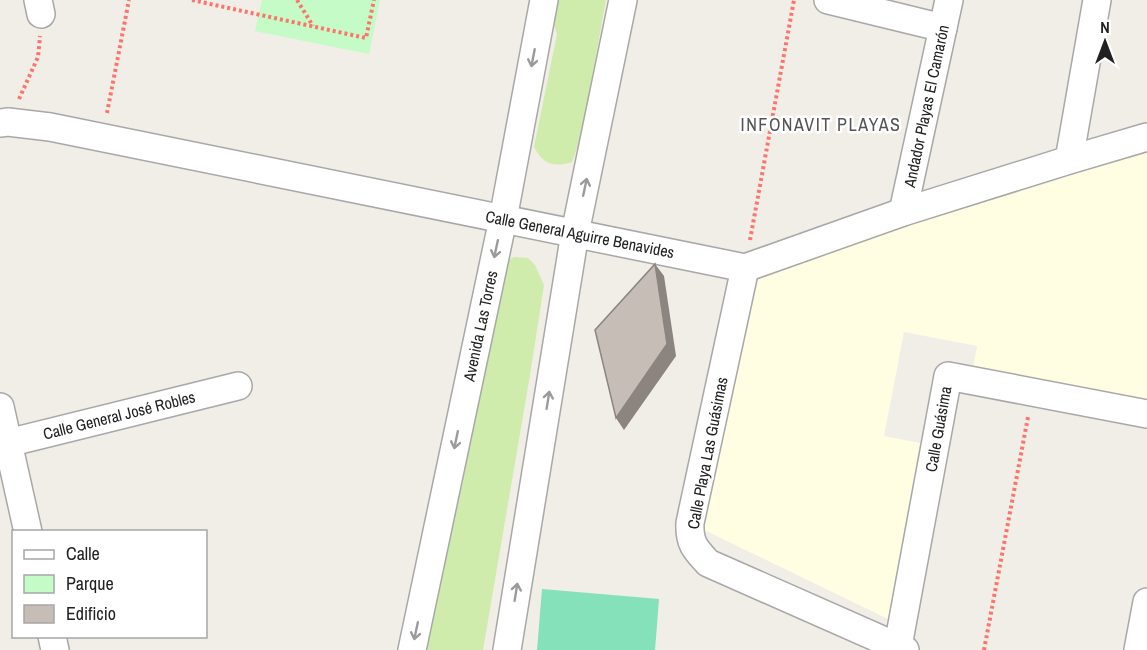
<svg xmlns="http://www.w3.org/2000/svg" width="1147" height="650" viewBox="0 0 1147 650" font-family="'Archivo Narrow',sans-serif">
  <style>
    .education { fill: #fffee2 }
    .grass { fill: #cfecad }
    .park { fill: #c5fbc6 }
    .pitch { fill: #84e1b9 }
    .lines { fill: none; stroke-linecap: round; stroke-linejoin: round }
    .minor-casing { stroke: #a8a8a8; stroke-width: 30 }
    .path { stroke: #fc756d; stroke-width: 4; stroke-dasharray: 3 3; stroke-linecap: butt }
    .minor { stroke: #fff; stroke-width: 27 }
    .shaded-wall { fill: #8b847f }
    .building { fill: #c6bdb6; stroke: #8b847f; stroke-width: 1.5 }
    .oneway { stroke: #9b9b9b }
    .labels { text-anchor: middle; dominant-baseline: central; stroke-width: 5; stroke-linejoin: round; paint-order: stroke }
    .street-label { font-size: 16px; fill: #212121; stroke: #fff }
    .neighbourhood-label { font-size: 18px; letter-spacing: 1.5px; fill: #545454; stroke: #fff }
  </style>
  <rect width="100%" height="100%" fill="#f1ede7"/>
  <path class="education" d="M1147 152V401L973 368 977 346 904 332 884 436 920 443 888 619 702 529 751 275Z"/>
  <g class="grass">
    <path d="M555 0H606L581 137 572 162C553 168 543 164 534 147L557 34 552 19Z"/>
    <path d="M514 257 528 258 535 265 544 285 530 375 483 650H424L502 263Z"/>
  </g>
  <path class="park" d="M262 0H380L369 54 255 31Z"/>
  <path class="pitch" d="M542 589 659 599 655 650H537Z"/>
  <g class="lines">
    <g class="minor-casing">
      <g id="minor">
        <path d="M38 0 41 14"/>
        <path d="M828 0 943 28"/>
        <path d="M0 123 8 122 50 127 745 268 903 212 1069 160 1147 137"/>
        <path d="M1069 160 1097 0"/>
        <path d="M903 212 949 0"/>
        <path d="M745 268 690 523C689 543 695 549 708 563L905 650"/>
        <path d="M0 407 28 532"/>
        <path d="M0 445 238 386"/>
        <path d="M52 636 55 650"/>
        <path d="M898 646 948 376 1147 414"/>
        <path d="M412 650 503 219 544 0"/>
        <path d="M507 650 575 233 623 0"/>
        <path d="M1138 650 1147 602"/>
      </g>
    </g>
    <g class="path">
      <path d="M192 0 366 38 374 0"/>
      <path d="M297 0 313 26"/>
      <path d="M19 99 38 57 40 36"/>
      <path d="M107 113 129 0"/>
      <path d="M750 240 794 0"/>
      <path d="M984 650 1028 417"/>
    </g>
    <use href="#minor" class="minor"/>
  </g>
  <path class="shaded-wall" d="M655 264 664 276 676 356 624 430 616 418Z"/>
  <path class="building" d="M655 264 667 344 616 418 595 330Z"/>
  <defs><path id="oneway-shaft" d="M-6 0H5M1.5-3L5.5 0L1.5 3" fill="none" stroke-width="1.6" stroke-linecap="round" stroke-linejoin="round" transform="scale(1.5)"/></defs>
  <g class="oneway">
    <use href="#oneway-shaft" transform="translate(533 58) rotate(101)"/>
    <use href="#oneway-shaft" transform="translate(585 187) rotate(-78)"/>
    <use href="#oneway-shaft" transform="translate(496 249) rotate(102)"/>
    <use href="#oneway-shaft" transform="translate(548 400) rotate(-81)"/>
    <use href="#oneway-shaft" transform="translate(456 440) rotate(102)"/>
    <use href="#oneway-shaft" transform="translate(516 592) rotate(-81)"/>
    <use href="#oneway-shaft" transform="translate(416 631) rotate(102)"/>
  </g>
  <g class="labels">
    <g class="street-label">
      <text transform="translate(926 106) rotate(-78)">Andador Playas El Camarón</text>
      <text transform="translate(580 234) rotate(11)">Calle General Aguirre Benavides</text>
      <text transform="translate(480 326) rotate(-78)">Avenida Las Torres</text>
      <text transform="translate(119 415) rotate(-14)">Calle General José Robles</text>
      <text transform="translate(938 429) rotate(-80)">Calle Guásima</text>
      <text transform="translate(707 453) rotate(-79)">Calle Playa Las Guásimas</text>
    </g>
    <g class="neighbourhood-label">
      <text x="821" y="124">INFONAVIT PLAYAS</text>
    </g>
  </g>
  <rect x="12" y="530" width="195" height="108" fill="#ffffff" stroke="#a6a6a6" stroke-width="1.5"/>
  <rect x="24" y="550" width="30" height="9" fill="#ffffff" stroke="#a6a6a6" stroke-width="1.5"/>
  <text x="66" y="560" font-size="18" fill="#212121">Calle</text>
  <rect x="24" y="575" width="30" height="18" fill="#c5fbc6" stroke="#a6a6a6" stroke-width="1.5"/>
  <text x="66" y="590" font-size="18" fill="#212121">Parque</text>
  <rect x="24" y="605" width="30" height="18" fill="#c6bdb6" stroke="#a6a6a6" stroke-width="1.5"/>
  <text x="66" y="620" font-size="18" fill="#212121">Edificio</text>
  <g transform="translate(1105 42)" stroke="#ffffff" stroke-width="4.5" paint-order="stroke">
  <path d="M0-4.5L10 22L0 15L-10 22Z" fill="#212121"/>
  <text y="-9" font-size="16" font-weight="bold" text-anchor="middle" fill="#212121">N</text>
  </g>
</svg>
